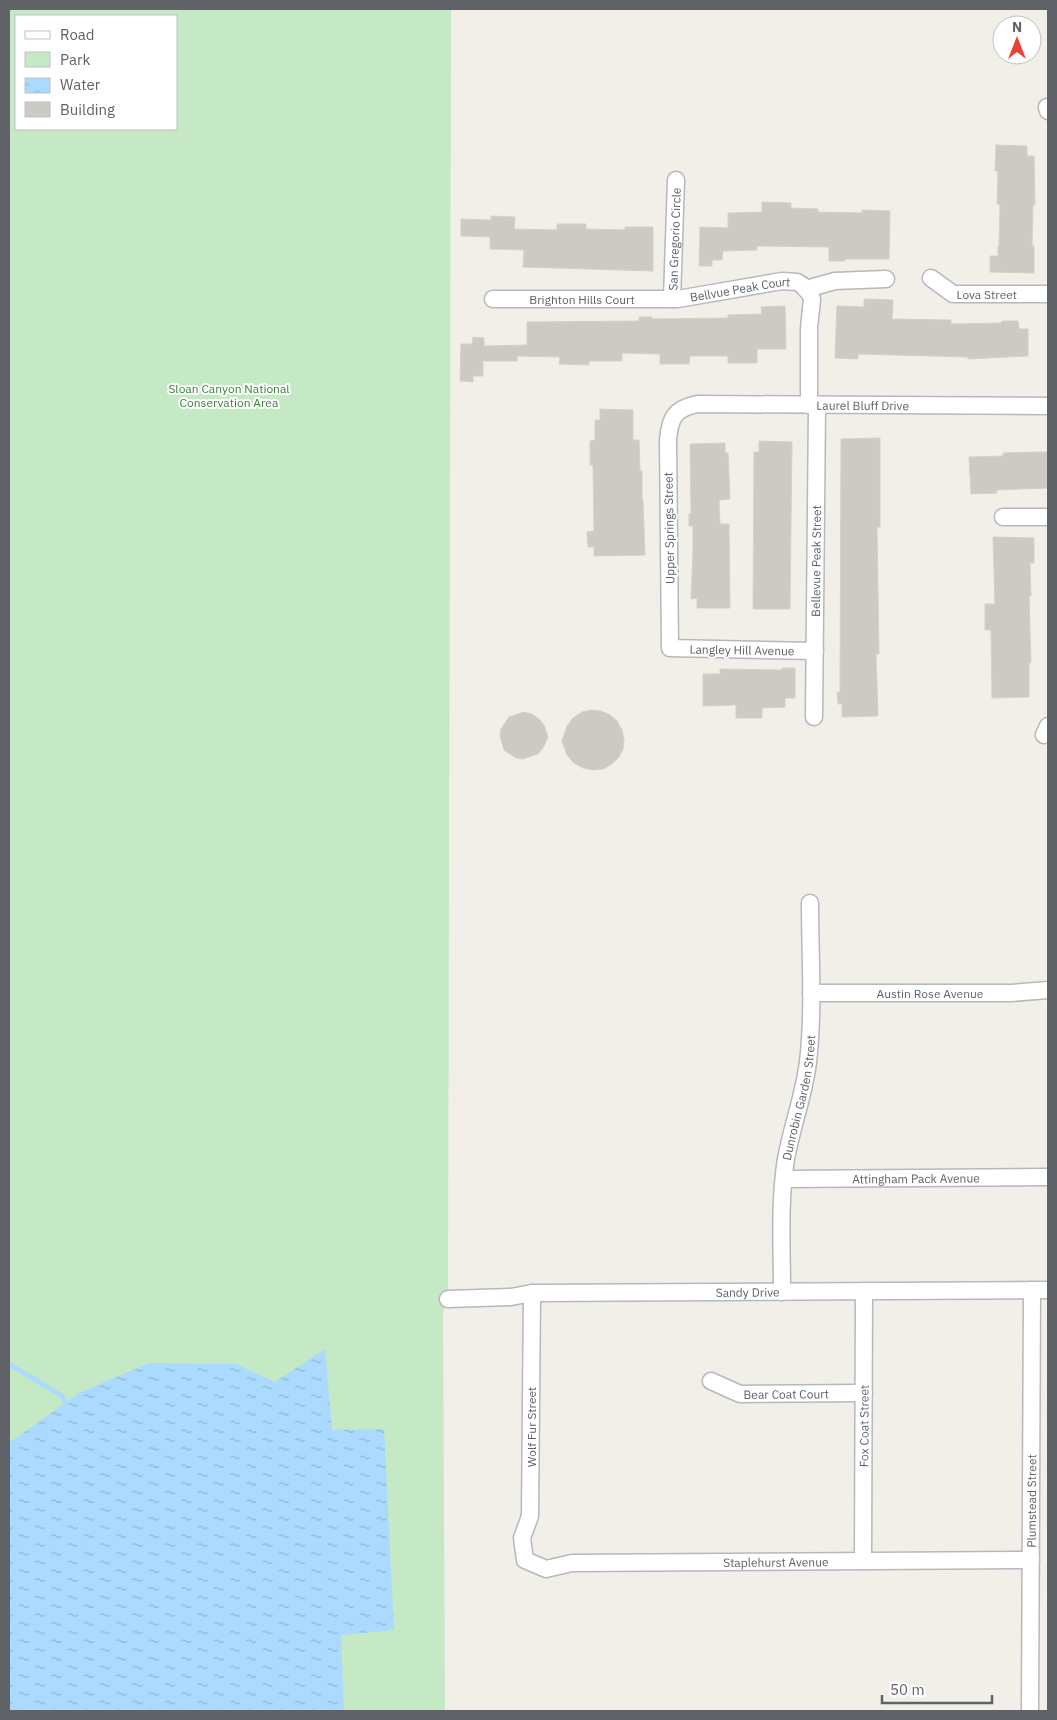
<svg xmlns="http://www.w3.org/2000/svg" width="1057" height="1720" viewBox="0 0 1057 1720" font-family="'IBM Plex Sans',sans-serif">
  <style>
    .park { fill: #c5e8c5; fill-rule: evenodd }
    .water { fill: url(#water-ripples) }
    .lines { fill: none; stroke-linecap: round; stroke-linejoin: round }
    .stream { stroke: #aadaff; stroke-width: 4.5 }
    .building { fill: #cccac5; stroke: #d6d1c6 }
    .minor-casing { stroke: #b5b8bc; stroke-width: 19 }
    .minor { stroke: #fff; stroke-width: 16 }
    .labels { text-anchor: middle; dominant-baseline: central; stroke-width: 4; stroke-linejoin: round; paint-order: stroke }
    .street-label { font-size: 12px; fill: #5f6368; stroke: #fff }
    .park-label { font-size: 12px; fill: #348238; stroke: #fff }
  </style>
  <defs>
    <pattern id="water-ripples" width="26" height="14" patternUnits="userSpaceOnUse" patternTransform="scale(1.25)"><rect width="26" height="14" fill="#aadaff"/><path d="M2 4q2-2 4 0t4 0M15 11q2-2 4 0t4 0" fill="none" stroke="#8eb4d2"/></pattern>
  </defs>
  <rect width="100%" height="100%" fill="#f1efe8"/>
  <path class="park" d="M9 9H451L448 1299 443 1312 445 1711H9ZM16 16H176V129H16Z"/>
  <path class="water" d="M325 1349 332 1430 384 1429 394 1630 341 1635 344 1711H9V1443L79 1393 149 1363 236 1364 275 1382Z"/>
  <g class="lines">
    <path class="stream" d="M9 1364 62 1396 67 1406"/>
  </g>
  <g class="building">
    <path d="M996 145 1027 146V156H1034L1035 205H1033L1032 246H1034V273L990 272V256H998V246H999L1000 205 997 204 998 171H995Z"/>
    <path d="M762 202 791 203V208L818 209V212L862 213V210L890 211 889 259H845V261H829V247L757 246V250L723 251 722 260H712V266H699L700 227 728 228V213L762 212Z"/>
    <path d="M491 216 515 217 514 229 557 230V224H586V229L625 230V227H653V271L523 267 524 250 490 249V237L461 236V219L491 220Z"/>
    <path d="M864 299 893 300 892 319 951 320V324L1002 323V321H1018L1019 329H1028V356L968 359V357L858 354V359L835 358 837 306 864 307Z"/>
    <path d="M785 306 786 349H757V363H728V356H690L689 364H660V354L622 353V361H589V365L559 364 560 357 517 356V361H483V376H473V382L460 381 461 344H472L473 337 484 338V346L527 345V322L639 321V317H652L651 319 728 318V315L762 314 761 307Z"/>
    <path d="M600 409 633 410V440H639L640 471H642V500H643L645 555 594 556V547H588L587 532 594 531 593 465H590V441L595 440V420H600Z"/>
    <path d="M880 438V527H877L879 654H876L878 716 842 717V704H838L837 692H840L841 439Z"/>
    <path d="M759 441 792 442 790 609H753L754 452H759Z"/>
    <path d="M725 443V453H728L730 499 719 500 720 524H729L730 608H697V598L691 599 693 549V526H689V514H691L690 444Z"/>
    <path d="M1036 452H1048V488L996 490 997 493 971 494 969 457 1003 456V453Z"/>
    <path d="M993 537 1034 538V563H1030L1031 596H1029L1031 663H1029V697L992 698 991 630H985V604H995Z"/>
    <path d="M782 668H795V698H785V707L762 708V718H736V705L703 706V674H720V669L782 670Z"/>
    <path d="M592 710 601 711 610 715 617 721 622 730 624 739 623 749 619 757 612 764 603 769 593 770 583 768 574 763 567 755 562 741 567 726 573 718 582 712Z"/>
    <path d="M524 712 532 714 539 719 544 725 548 737 543 748 538 754 523 759 516 758 504 750 500 736 501 729 509 717Z"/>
  </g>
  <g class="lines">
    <g class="minor-casing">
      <g id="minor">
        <path d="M1047 107 1048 111"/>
        <path id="s1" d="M931 278 953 294H1048"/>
        <path d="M806 289 835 281 886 279"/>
        <path id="s2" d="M493 299H678L782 281 797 282 802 285 810 294 812 299 809 328V405"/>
        <path id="s3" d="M672 299 676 180"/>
        <path d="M1003 517H1048"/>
        <path id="s4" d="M815 651 670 648 668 440C670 418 674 409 697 404L1048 406"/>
        <path id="s5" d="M814 717 817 405"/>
        <path d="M1044 735 1048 726"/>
        <path id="s6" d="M811 993H1011L1048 990"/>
        <path id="s7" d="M784 1179 1048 1177"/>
        <path id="s8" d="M782 1292C782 1248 779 1202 786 1159 792 1126 804 1095 808 1062 814 1010 810 956 810 903"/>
        <path id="s9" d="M532 1293 530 1516 522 1538 525 1560 546 1569 572 1563 1031 1560"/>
        <path id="s10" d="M448 1299 511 1297 532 1293 1048 1290"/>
        <path id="s11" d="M711 1381 740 1394 864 1393"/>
        <path id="s12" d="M863 1561 864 1291"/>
        <path id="s13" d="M1030 1711 1032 1290"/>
      </g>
    </g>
    <use href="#minor" class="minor"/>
  </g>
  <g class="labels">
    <g class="street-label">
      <text stroke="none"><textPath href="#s3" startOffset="60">San Gregorio Circle</textPath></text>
      <text stroke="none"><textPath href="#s2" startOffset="248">Bellvue Peak Court</textPath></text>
      <text stroke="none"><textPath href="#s1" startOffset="61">Lova Street</textPath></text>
      <text stroke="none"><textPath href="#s2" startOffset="89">Brighton Hills Court</textPath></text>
      <text stroke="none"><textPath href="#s4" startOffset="570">Laurel Bluff Drive</textPath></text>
      <text transform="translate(669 528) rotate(-91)">Upper Springs Street</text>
      <text stroke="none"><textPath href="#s5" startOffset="156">Bellevue Peak Street</textPath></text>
      <text transform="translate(742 650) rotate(1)">Langley Hill Avenue</text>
      <text stroke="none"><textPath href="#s6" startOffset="119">Austin Rose Avenue</textPath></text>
      <text stroke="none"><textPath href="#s8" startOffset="196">Dunrobin Garden Street</textPath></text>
      <text stroke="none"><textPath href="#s7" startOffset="132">Attingham Pack Avenue</textPath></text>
      <text stroke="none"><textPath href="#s10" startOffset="300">Sandy Drive</textPath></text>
      <text stroke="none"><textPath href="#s11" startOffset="78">Bear Coat Court</textPath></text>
      <text stroke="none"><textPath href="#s12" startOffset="135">Fox Coat Street</textPath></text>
      <text transform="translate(531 1427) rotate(-90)">Wolf Fur Street</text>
      <text stroke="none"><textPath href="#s13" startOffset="210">Plumstead Street</textPath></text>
      <text stroke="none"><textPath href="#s9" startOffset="522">Staplehurst Avenue</textPath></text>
    </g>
    <g class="park-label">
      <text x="229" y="388">Sloan Canyon National<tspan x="229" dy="14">Conservation Area</tspan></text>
    </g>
  </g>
  <rect width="1057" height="1720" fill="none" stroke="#5f6368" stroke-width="20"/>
  <rect x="15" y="15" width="162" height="115" fill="#ffffff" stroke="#bfc1c3"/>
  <rect x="25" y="31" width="25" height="8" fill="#ffffff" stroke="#bfc1c3"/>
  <text x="60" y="40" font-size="15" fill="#5f6368">Road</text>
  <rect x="25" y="52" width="25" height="15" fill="#c5e8c5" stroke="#bfc1c3"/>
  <text x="60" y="65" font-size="15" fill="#5f6368">Park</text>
  <rect x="25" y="78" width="25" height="15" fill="url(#water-ripples)" stroke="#bfc1c3"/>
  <text x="60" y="90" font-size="15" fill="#5f6368">Water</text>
  <rect x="25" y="102" width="25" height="15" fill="#cccac5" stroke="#bfc1c3"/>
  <text x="60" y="115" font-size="15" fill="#5f6368">Building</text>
  <g transform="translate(1017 40)"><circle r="24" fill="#ffffff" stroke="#bfc1c3"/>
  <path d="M0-4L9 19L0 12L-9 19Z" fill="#ea4335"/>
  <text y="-8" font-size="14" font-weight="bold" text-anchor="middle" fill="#5f6368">N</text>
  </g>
  <path d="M882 1695v8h110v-8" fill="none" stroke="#5f6368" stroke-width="2.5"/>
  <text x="890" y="1695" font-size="15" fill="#5f6368" stroke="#ffffff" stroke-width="4" paint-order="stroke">50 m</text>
</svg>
